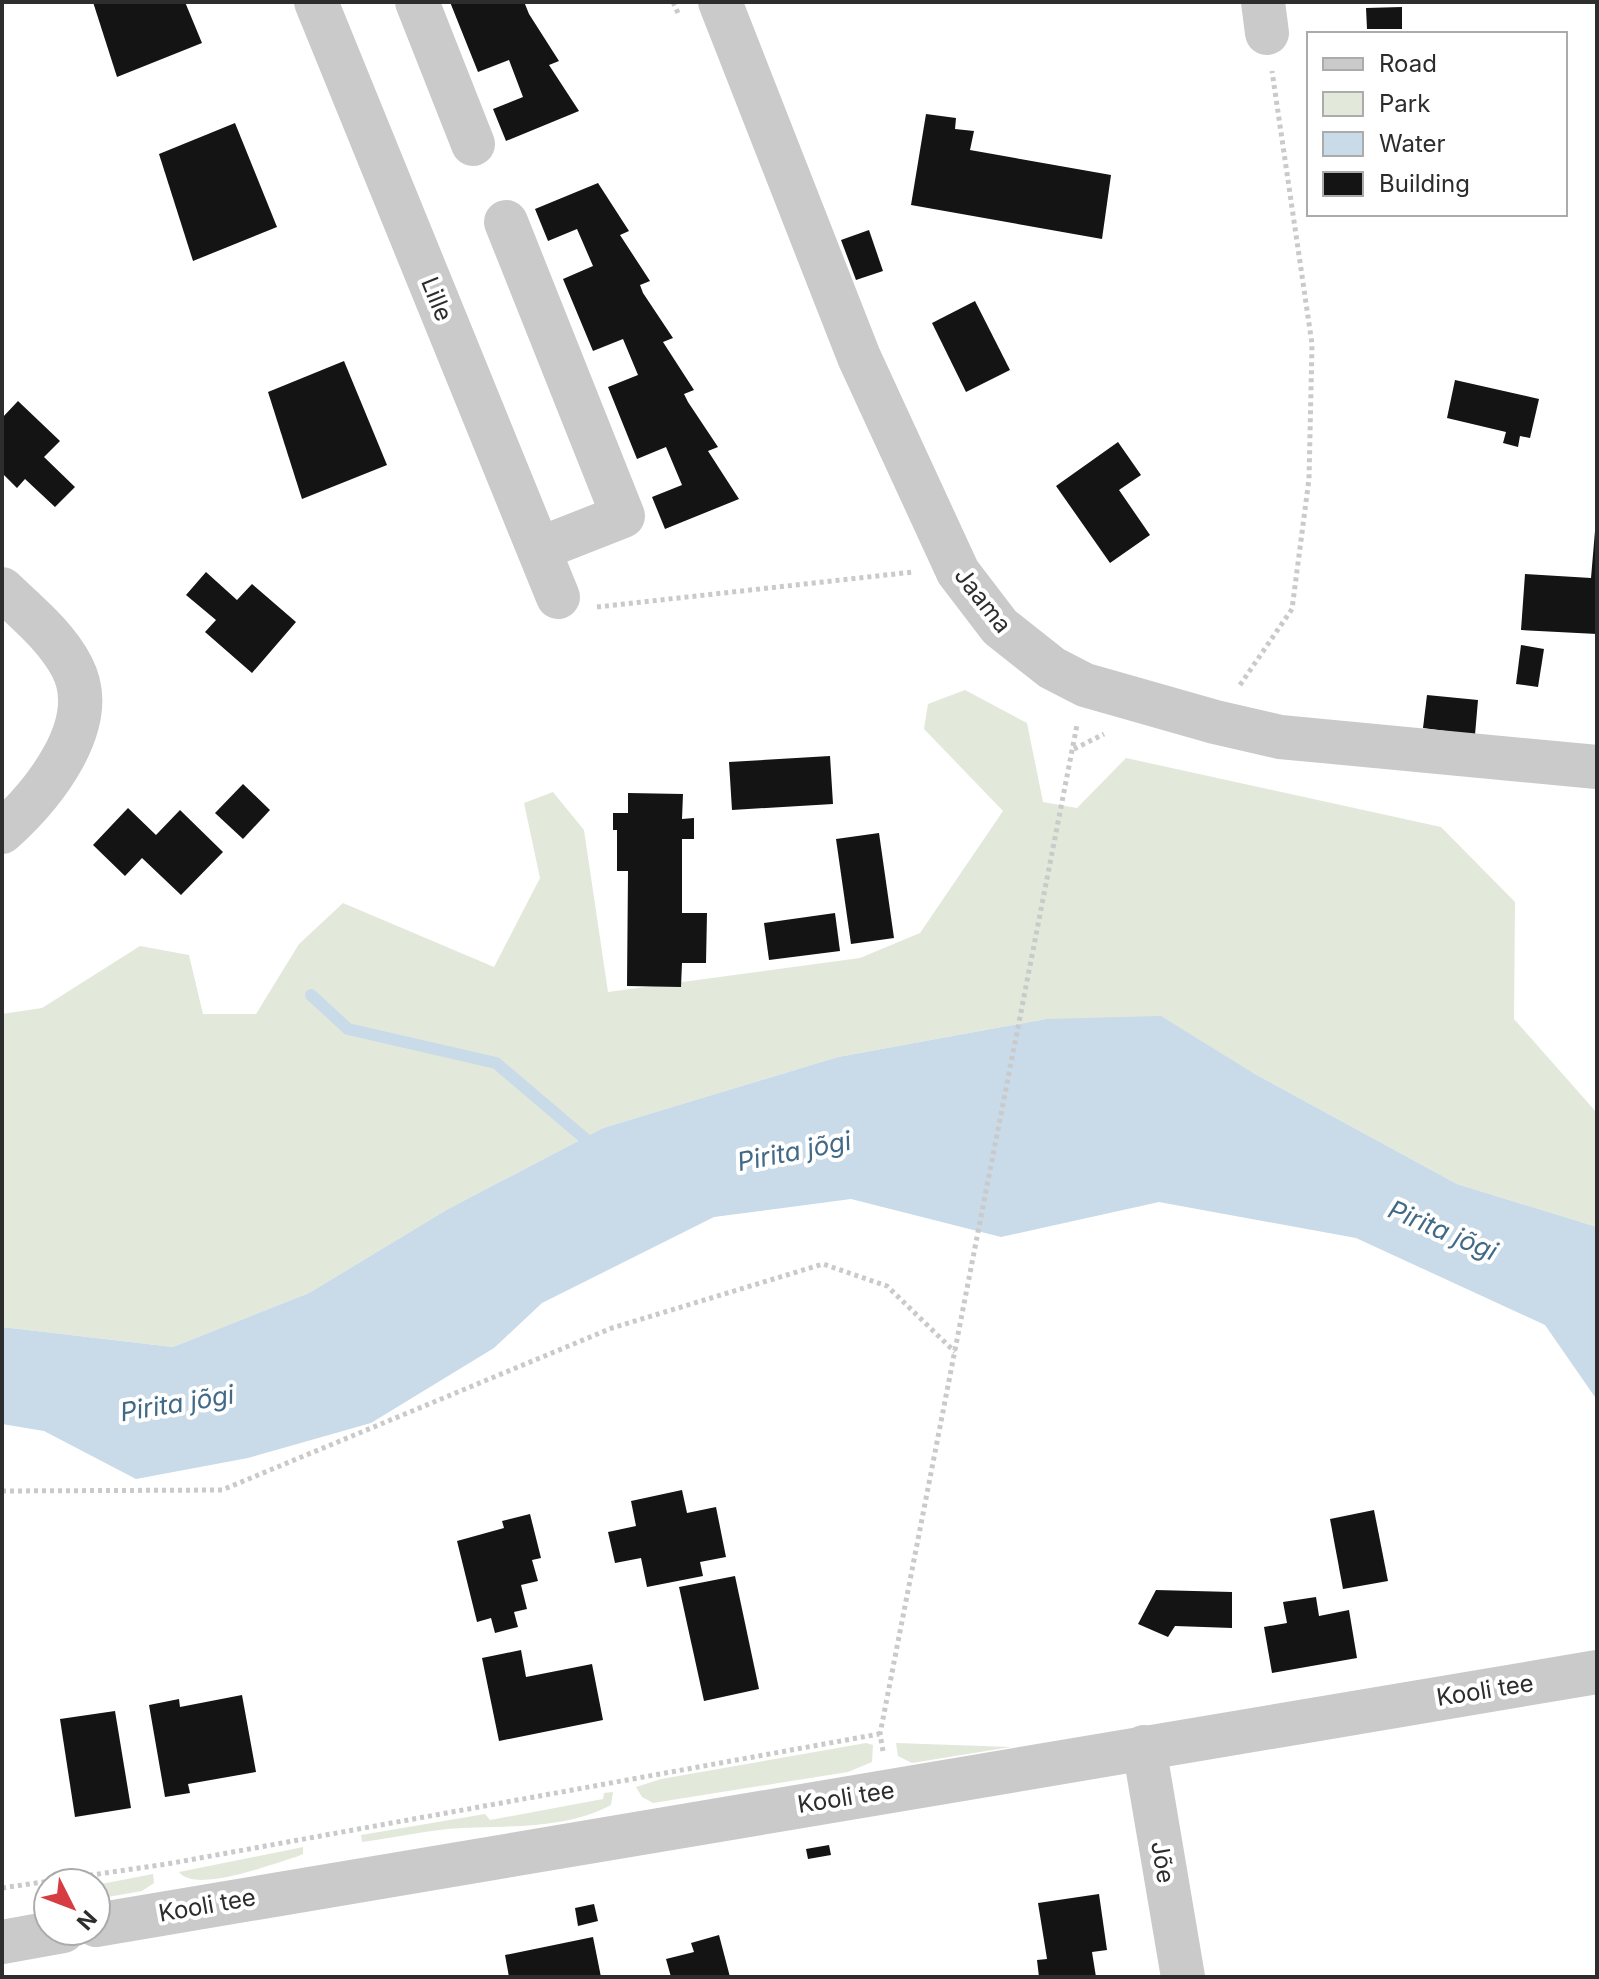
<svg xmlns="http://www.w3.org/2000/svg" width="1599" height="1979" viewBox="0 0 1599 1979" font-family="Inter,sans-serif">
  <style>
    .green { fill: #e2e9db }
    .water { fill: #c9dae8 }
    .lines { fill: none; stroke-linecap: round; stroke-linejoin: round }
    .stream { stroke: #c9dae8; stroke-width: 12 }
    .building { fill: #141414 }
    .path { stroke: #cacaca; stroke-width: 5; stroke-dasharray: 4 4; stroke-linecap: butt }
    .minor { stroke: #cacaca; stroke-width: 44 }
    .labels { text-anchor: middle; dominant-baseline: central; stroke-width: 8; stroke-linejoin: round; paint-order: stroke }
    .street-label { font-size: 24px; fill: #2d2d2d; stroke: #fff }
    .water-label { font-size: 26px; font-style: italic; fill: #426a87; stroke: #fff }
  </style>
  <rect width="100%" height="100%" fill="#fff"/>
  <g class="green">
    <path d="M965 690 1027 723 1043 802 1077 808 1126 758 1441 827 1515 902 1514 1019 1597 1113V1227L1457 1184 1253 1073 1046 1019 838 1057 603 1128 448 1209 309 1293 173 1347 2 1327V1014L42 1008 140 946 189 955 203 1014H256L299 944 343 903 494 967 540 878 524 803 553 792 584 830 608 992 860 958 920 933 1003 811 924 729 928 704Z"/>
    <path d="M866 1743 873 1745 872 1762 848 1772 653 1803 642 1797 636 1787 661 1779Z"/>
    <path d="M896 1743 1011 1747 912 1763 898 1756Z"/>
    <path d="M613 1792 611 1805C563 1831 500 1825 448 1829 419 1832 391 1838 362 1842L361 1835 485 1814 490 1820 603 1799 604 1793Z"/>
    <path d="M303 1847V1854L296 1857C271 1864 196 1894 179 1872Z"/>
    <path d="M153 1874 154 1883 142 1891 96 1899V1885Z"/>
  </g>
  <path class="water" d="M1161 1016 1253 1073 1457 1184 1597 1227V1400L1545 1325 1356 1238 1159 1202 1001 1237 851 1199 714 1217 542 1303 494 1348 371 1423 248 1458 136 1479 44 1431 2 1424V1327L173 1347 309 1293 448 1209 603 1128 838 1057 1046 1019Z"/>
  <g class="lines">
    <path class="stream" d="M311 995 348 1029 496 1063 596 1148"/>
  </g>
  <g class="building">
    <path d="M93 2H185L202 43 117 77Z"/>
    <path d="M450 2H530L525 4 529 14 559 61 549 65 579 111 506 141 493 109 523 97 509 60 478 72Z"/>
    <path d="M1402 7V29H1367L1366 8Z"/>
    <path d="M926 114 956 118 955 129 974 131 970 150 1111 175 1102 239 911 205Z"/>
    <path d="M235 123 277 227 193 261 159 154Z"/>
    <path d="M598 183 629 231 620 235 650 281 640 285 643 293 673 338 663 342 694 390 684 394 688 402 718 447 708 451 739 499 665 529 652 497 682 485 666 447 637 459 608 387 638 375 623 339 593 351 563 279 593 266 577 229 548 241 535 209Z"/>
    <path d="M869 230 883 271 856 280 841 240Z"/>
    <path d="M975 301 1010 370 966 392 932 323Z"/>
    <path d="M344 361 387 465 302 499 268 392Z"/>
    <path d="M1455 380 1539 399 1530 438 1520 436 1518 447 1503 443 1506 432 1447 418Z"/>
    <path d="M18 401 60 441 44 457 75 487 55 507 25 479 17 488 2 473V418Z"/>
    <path d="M1118 442 1141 475 1119 490 1150 535 1110 563 1056 486Z"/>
    <path d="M1595 531 1597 634 1521 630 1525 574 1591 578Z"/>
    <path d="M206 572 237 600 252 584 296 622 252 673 205 632 216 620 186 595Z"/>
    <path d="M1521 645 1544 649 1538 687 1516 684Z"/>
    <path d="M1427 695 1478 700 1475 735 1423 728Z"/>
    <path d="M830 756 833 804 732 810 729 762Z"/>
    <path d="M243 784 270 810 243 839 215 813Z"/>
    <path d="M628 793 683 794 682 819 694 818V839H682V913H707L706 963H682L681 987 627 986 628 871H617V830H613V813H628Z"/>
    <path d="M128 808 156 835 180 810 223 852 181 895 142 858 125 876 93 845Z"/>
    <path d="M879 833 894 938 851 944 836 839Z"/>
    <path d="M835 913 840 951 769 960 764 923Z"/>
    <path d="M682 1490 687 1513 716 1507 726 1557 700 1562 703 1576 647 1587 641 1558 615 1563 608 1532 636 1526 631 1501Z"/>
    <path d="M1374 1510 1388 1581 1343 1589 1330 1519Z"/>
    <path d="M530 1514 541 1558 532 1560 538 1581 521 1585 527 1609 514 1612 518 1627 495 1633 491 1618 477 1622 457 1541 504 1528 502 1521Z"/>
    <path d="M735 1576 759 1689 704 1701 679 1587Z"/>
    <path d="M1156 1590 1232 1592V1628L1175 1626 1168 1637 1138 1624Z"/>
    <path d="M1316 1597 1319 1616 1349 1610 1357 1658 1272 1673 1264 1627 1287 1623 1283 1602Z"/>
    <path d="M521 1650 526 1677 592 1664 603 1720 499 1741 482 1658Z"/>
    <path d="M242 1695 256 1772 188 1784 190 1793 165 1797 149 1705 179 1699 180 1707Z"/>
    <path d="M115 1711 131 1808 75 1817 60 1719Z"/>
    <path d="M829 1845 831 1855 808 1859 806 1849Z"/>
    <path d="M1099 1894 1107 1950 1092 1952 1096 1977H1039L1037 1960 1047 1959 1038 1903Z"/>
    <path d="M594 1904 598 1921 578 1926 575 1908Z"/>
    <path d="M719 1935 730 1977H671L666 1959 694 1952 691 1943Z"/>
    <path d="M593 1937 601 1977H509L505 1955Z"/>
  </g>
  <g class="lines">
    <g class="path">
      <path d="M673 2 678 13"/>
      <path d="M597 607 913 572"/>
      <path d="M1240 685 1292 609 1309 479 1312 344 1272 71"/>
      <path d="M1074 749 1104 734"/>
      <path d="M2 1491 222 1490 612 1328 823 1264 887 1286 955 1352"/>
      <path d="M883 1751 880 1734 1077 725"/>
      <path d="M2 1888 167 1864 879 1734"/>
    </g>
    <g class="minor">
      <path d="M316 2 558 597"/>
      <path d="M417 2 473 144"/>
      <path d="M720 2 859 357 958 572 1000 627 1052 668 1085 685 1215 722 1280 737 1597 767"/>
      <path d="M1263 2 1267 33"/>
      <path d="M506 222 623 516 539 549"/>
      <path d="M2 589C26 612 56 636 72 667 102 724 42 796 2 832"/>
      <path d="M1144 1747 1183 1977"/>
      <path d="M96 1925 1597 1672"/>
      <path d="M2 1942 63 1931"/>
    </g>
  </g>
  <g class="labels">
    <g class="street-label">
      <text transform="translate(437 299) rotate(68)">Lille</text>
      <text transform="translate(983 600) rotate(52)">Jaama</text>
      <text transform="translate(1485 1690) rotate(-9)">Kooli tee</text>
      <text transform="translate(846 1797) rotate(-9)">Kooli tee</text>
      <text transform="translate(1163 1862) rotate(80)">Jõe</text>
      <text transform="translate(207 1905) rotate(-10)">Kooli tee</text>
    </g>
    <g class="water-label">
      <text transform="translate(794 1151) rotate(-11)">Pirita jõgi</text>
      <text transform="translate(1443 1230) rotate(23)">Pirita jõgi</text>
      <text transform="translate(177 1403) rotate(-9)">Pirita jõgi</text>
    </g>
  </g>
  <rect width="1599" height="1979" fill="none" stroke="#2d2d2d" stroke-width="8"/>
  <rect x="1307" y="32" width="260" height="184" fill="#ffffff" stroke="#ababab" stroke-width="2"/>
  <rect x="1323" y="58" width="40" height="12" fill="#cacaca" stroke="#ababab" stroke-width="2"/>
  <text x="1379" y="72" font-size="24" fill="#2d2d2d">Road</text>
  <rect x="1323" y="92" width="40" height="24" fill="#e2e9db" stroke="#ababab" stroke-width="2"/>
  <text x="1379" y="112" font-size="24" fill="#2d2d2d">Park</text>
  <rect x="1323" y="132" width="40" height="24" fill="#c9dae8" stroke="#ababab" stroke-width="2"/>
  <text x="1379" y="152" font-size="24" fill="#2d2d2d">Water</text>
  <rect x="1323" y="172" width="40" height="24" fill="#141414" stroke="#ababab" stroke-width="2"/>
  <text x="1379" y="192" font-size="24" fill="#2d2d2d">Building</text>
  <g transform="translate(72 1907) rotate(132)"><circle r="38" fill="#ffffff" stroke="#ababab" stroke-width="2"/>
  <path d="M0-6L14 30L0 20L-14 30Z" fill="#d63c42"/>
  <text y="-12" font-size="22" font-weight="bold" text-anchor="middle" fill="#2d2d2d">N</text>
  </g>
</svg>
